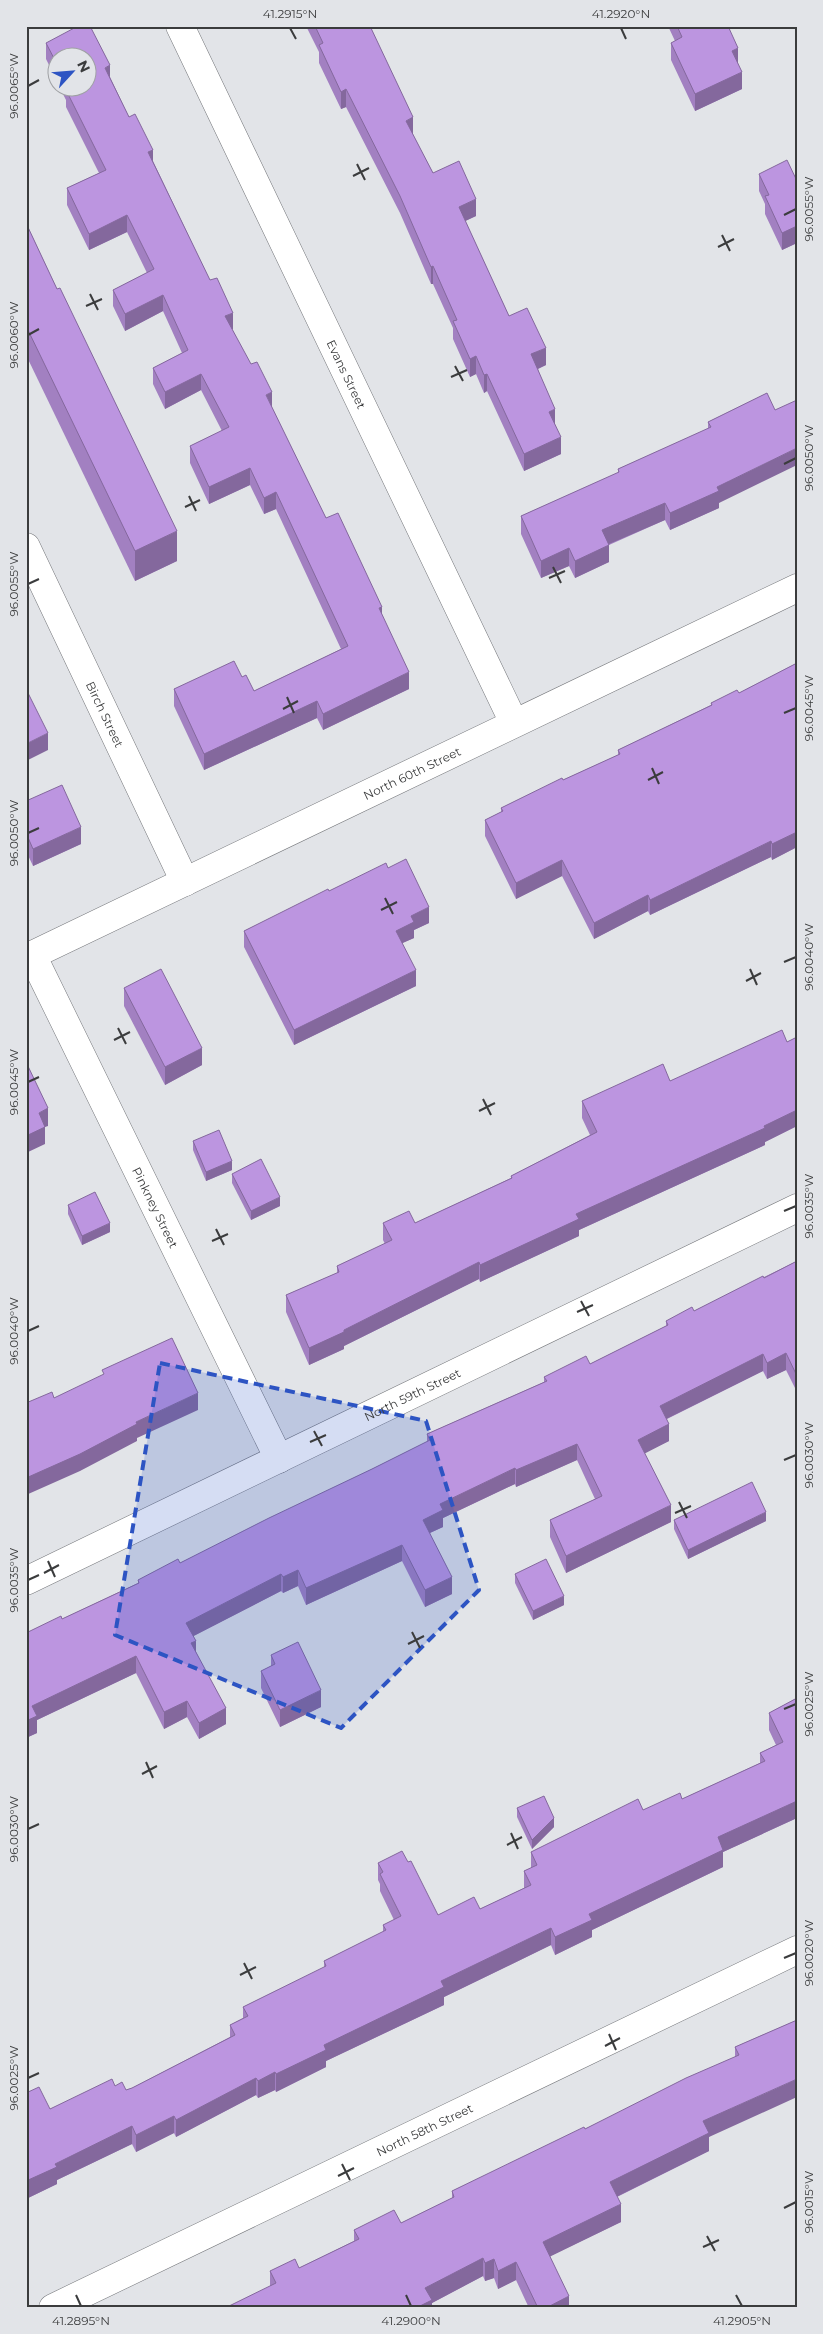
<svg xmlns="http://www.w3.org/2000/svg" width="823" height="2334" viewBox="0 0 823 2334" font-family="Montserrat,sans-serif">
  <style>
    .lines { fill: none; stroke-linecap: round; stroke-linejoin: round }
    .minor-casing { stroke: #76787c; stroke-width: 29 }
    .secondary-casing { stroke: #76787c; stroke-width: 29 }
    .minor { stroke: #fff; stroke-width: 28 }
    .secondary { stroke: #fff; stroke-width: 28 }
    .wall { fill: #a280c1 }
    .shaded-wall { fill: #84689d }
    .building { fill: #bc95e0; stroke: #84689d }
    .marked { fill: #2d54c3; fill-opacity: 0.2; stroke: #2d54c3; stroke-width: 4; stroke-dasharray: 10 6; stroke-linejoin: round }
    .ticks { fill: none; stroke: #3b3c3d; stroke-width: 2 }
    .labels { text-anchor: middle; dominant-baseline: central; stroke-width: 4; stroke-linejoin: round; paint-order: stroke }
    .street-label { font-size: 12px; fill: #3b3c3d; stroke: #e2e4e8 }
    .neatline { fill: none; stroke: #3b3c3d; stroke-width: 2 }
    .ticks-label { font-size: 12px; text-anchor: middle; fill: #3b3c3d }
  </style>
  <rect width="100%" height="100%" fill="#e2e4e8"/>
  <g class="lines">
    <g class="minor-casing">
      <g id="minor">
        <path id="s1" d="M180 26 514 723"/>
        <path id="s2" d="M26 547 185 882"/>
        <path id="s3" d="M32 955 279 1459"/>
        <path id="s4" d="M26 1581 797 1208"/>
        <path id="s5" d="M53 2308 797 1950"/>
      </g>
    </g>
    <g class="secondary-casing">
      <g id="secondary">
        <path id="s6" d="M26 958 797 588"/>
      </g>
    </g>
    <use href="#minor" class="minor"/>
    <use href="#secondary" class="secondary"/>
  </g>
  <g class="wall">
    <path d="M306 26H370L413 135 433 173 476 216 465 221 509 316 546 365 538 369 555 425 561 454 524 471 487 391 484 393 476 374 470 377 453 339V328L433 284H431L400 213 346 107 341 109 319 63V52Z"/>
    <path d="M668 26H728L738 64 742 89 695 111 671 60V43L675 41Z"/>
    <path d="M46 43 110 77 129 117 153 161 233 329H232L272 408 326 518 382 615 409 689 323 730 317 718 204 770 174 706V689L242 677 254 691 341 649 276 509 264 514 250 485 209 504 190 463V446L222 431 201 390 165 409 153 384V368L182 353 163 311 125 331 113 306V290L147 273 127 232 89 250 67 205V188L99 173 66 107V100L60 88H88L58 58V83L46 59Z"/>
    <path d="M759 174 797 181V243L782 250 765 214V204L759 191Z"/>
    <path d="M26 223 57 289 177 561 135 581 26 355Z"/>
    <path d="M767 393 719 503V508L670 530 665 520 609 545V562L575 578 569 566 541 578 521 534V516L618 473V469L708 429V422Z"/>
    <path d="M797 663V847L772 860 771 857 650 915 648 911 594 939 562 876 516 899 485 836V820L501 812V808L618 755V750L711 705V703L739 693Z"/>
    <path d="M26 801 81 844 33 866 26 851Z"/>
    <path d="M388 868 429 923 414 930V938L402 943 416 986 294 1045 244 947V931L329 891Z"/>
    <path d="M124 988 202 1065 165 1085 124 1006Z"/>
    <path d="M797 1037V1126L765 1142V1145L579 1230V1236L480 1282 479 1279 344 1346V1349L309 1365 286 1312V1295L337 1273V1266L385 1244 383 1240V1223H415L511 1178V1176L590 1135 582 1118V1101L670 1081 787 1042Z"/>
    <path d="M193 1141 232 1170 206 1181 193 1150Z"/>
    <path d="M232 1174 280 1206 251 1220 232 1183Z"/>
    <path d="M68 1205 110 1232 82 1245 68 1214Z"/>
    <path d="M797 1261V1392L786 1370 767 1379 763 1371 667 1419 669 1441 644 1453 671 1522 566 1573 550 1537V1520L595 1499 577 1460 516 1487 515 1484 443 1518V1527L430 1533 452 1594 425 1607 402 1561 306 1605 298 1586 283 1593 281 1591 193 1636 196 1652 226 1724 199 1739 187 1717 164 1729 136 1673 37 1720V1733L26 1738V1633L62 1619 138 1583V1580L180 1563 372 1469 427 1442V1434L544 1382V1377L590 1364 666 1326V1321L694 1311Z"/>
    <path d="M674 1520 766 1521 688 1559 674 1529Z"/>
    <path d="M515 1574 564 1605 533 1620 515 1583Z"/>
    <path d="M271 1655 321 1707 280 1727 261 1688V1671L271 1666Z"/>
    <path d="M797 1698V1818L723 1852V1867L592 1930V1937L555 1955 551 1945 444 1997V2005L326 2061V2067L276 2092 275 2090 258 2098 256 2095 176 2137 174 2133 136 2152 132 2144 57 2180V2184L26 2199V2093L50 2109 115 2086 126 2090 132 2088 230 2037V2025L243 2018V2007L324 1968V1961L383 1932V1925L394 1920 380 1891V1884L378 1880V1863L438 1915 480 1909 524 1888V1871L531 1868V1852L643 1810 682 1799 760 1763V1753L776 1745 769 1730V1713Z"/>
    <path d="M517 1808 554 1827 532 1849 517 1817Z"/>
    <path d="M797 2020 709 2137V2151L617 2197 621 2222 550 2256 569 2308H529L516 2280 498 2289 494 2278 485 2281 483 2276 432 2303V2308L270 2286V2271L299 2268 354 2241V2230L401 2223 452 2198V2191L585 2129 735 2057V2047Z"/>
  </g>
  <g class="shaded-wall">
    <path d="M738 48V65L732 51Z"/>
    <path d="M110 65V82L105 68Z"/>
    <path d="M742 72V89L695 111V94Z"/>
    <path d="M346 89V107L341 109V92Z"/>
    <path d="M413 117V135L406 121Z"/>
    <path d="M153 150V166L148 152Z"/>
    <path d="M476 199V216L459 224V207Z"/>
    <path d="M127 215V232L89 250V234Z"/>
    <path d="M797 226V243L782 250V233Z"/>
    <path d="M433 266V284H431V267Z"/>
    <path d="M163 295V311L125 331V314Z"/>
    <path d="M233 313V329L225 332V316Z"/>
    <path d="M546 348V365L531 372V354Z"/>
    <path d="M476 356V374L470 377V359Z"/>
    <path d="M201 374V390L165 409V392Z"/>
    <path d="M487 374V391L484 393V375Z"/>
    <path d="M272 392V408L266 395Z"/>
    <path d="M555 409V427L549 412Z"/>
    <path d="M561 437V454L524 471V454Z"/>
    <path d="M797 448V465L719 503V508L670 530V513L717 487Z"/>
    <path d="M250 468V485L209 504V487Z"/>
    <path d="M276 492V509L264 514V498Z"/>
    <path d="M665 503V520L602 547V530Z"/>
    <path d="M177 531V561L135 581V551Z"/>
    <path d="M609 545V562L575 578V561Z"/>
    <path d="M569 548V566L541 578V561Z"/>
    <path d="M382 607V623L379 608Z"/>
    <path d="M409 672V689L323 730V714Z"/>
    <path d="M317 701V718L204 770V754Z"/>
    <path d="M48 733V750L26 761V744Z"/>
    <path d="M81 827V844L33 866V849Z"/>
    <path d="M797 832V847L772 860V844Z"/>
    <path d="M771 841V857L650 915V900Z"/>
    <path d="M562 860V876L516 899V883Z"/>
    <path d="M648 895V911L594 939V923Z"/>
    <path d="M429 907V923L414 930V938L396 946V931L411 916Z"/>
    <path d="M416 970V986L294 1045V1030Z"/>
    <path d="M202 1048V1065L165 1085V1067Z"/>
    <path d="M48 1108V1126L45 1127V1144L26 1153V1136L39 1113Z"/>
    <path d="M797 1110V1126L765 1142V1145L579 1230V1236L480 1282V1265L576 1214Z"/>
    <path d="M232 1161V1170L206 1181V1172Z"/>
    <path d="M280 1197V1206L251 1220V1211Z"/>
    <path d="M110 1223V1232L82 1245V1236Z"/>
    <path d="M479 1262V1279L344 1346V1349L309 1365V1348L344 1330Z"/>
    <path d="M786 1353V1370L767 1379V1363Z"/>
    <path d="M763 1354V1371L660 1422V1406Z"/>
    <path d="M198 1393V1410L137 1438V1441L80 1471 26 1495V1478L136 1422Z"/>
    <path d="M669 1424V1441L638 1457V1440Z"/>
    <path d="M577 1444V1460L516 1487V1470Z"/>
    <path d="M515 1468V1484L443 1518V1527L423 1536V1520L440 1504Z"/>
    <path d="M671 1505V1522L566 1573V1556Z"/>
    <path d="M766 1512V1521L688 1559V1550Z"/>
    <path d="M402 1545V1561L306 1605V1588Z"/>
    <path d="M298 1570V1586L283 1593V1577Z"/>
    <path d="M281 1574V1591L186 1640V1623Z"/>
    <path d="M452 1577V1594L425 1607V1590Z"/>
    <path d="M564 1596V1605L533 1620V1611Z"/>
    <path d="M196 1641V1657L191 1643Z"/>
    <path d="M136 1656V1673L37 1720V1733L26 1738V1721L32 1706Z"/>
    <path d="M321 1690V1707L280 1727V1710Z"/>
    <path d="M187 1701V1717L164 1729V1712Z"/>
    <path d="M226 1708V1724L199 1739V1723Z"/>
    <path d="M797 1801V1818L723 1852V1867L592 1930V1937L555 1955V1937L589 1914 718 1837Z"/>
    <path d="M554 1818V1827L532 1849V1840Z"/>
    <path d="M551 1928V1945L444 1997V2005L326 2061V2067L276 2092V2074L324 2045 441 1981Z"/>
    <path d="M275 2072V2090L258 2098V2081Z"/>
    <path d="M256 2078V2095L176 2137V2120Z"/>
    <path d="M797 2079V2097L709 2137V2151L610 2200V2182L703 2121Z"/>
    <path d="M174 2116V2133L136 2152V2135Z"/>
    <path d="M132 2126V2144L57 2180V2184L26 2199V2181L55 2164Z"/>
    <path d="M621 2204V2222L543 2260V2242Z"/>
    <path d="M483 2258V2276L432 2303V2308H416L425 2288Z"/>
    <path d="M494 2259V2278L485 2281V2263Z"/>
    <path d="M516 2262V2280L498 2289V2271Z"/>
    <path d="M569 2296V2308H546Z"/>
  </g>
  <g class="building">
    <path d="M78 26H90L110 65 105 68 129 117 135 114 153 150 148 152 210 280 217 278 233 313 225 316 251 364 257 362 272 392 266 395 326 518 338 513 382 607 379 608 409 672 323 714 317 701 204 754 174 689 234 661 242 677 246 675 254 691 348 646 276 492 264 498 250 468 209 487 190 446 229 427 201 374 165 392 153 368 188 350 163 295 125 314 113 290 154 269 127 215 89 234 67 188 106 170 66 90 69 89 68 88H88V58H58V66L46 43Z"/>
    <path d="M315 26H370L413 117 406 121 433 173 459 161 476 199 459 207 509 316 527 308 546 348 531 354 555 409 549 412 561 437 524 454 487 374 484 375 476 356 470 359 453 321 457 320 433 266 431 267 400 196 346 89 341 92 319 45 323 43Z"/>
    <path d="M677 26H728L738 48 732 51 742 72 695 94 671 43 682 37Z"/>
    <path d="M787 160 797 181V226L782 233 765 196 769 195 759 174Z"/>
    <path d="M26 223 57 289 60 288 177 531 135 551 26 326Z"/>
    <path d="M767 393 775 410 797 400V448L717 487 719 491 670 513 665 503 602 530 609 545 575 561 569 548 541 561 521 516 619 472 618 469 711 427 708 422Z"/>
    <path d="M797 663V832L772 844 771 841 650 900 648 895 594 923 562 860 516 883 485 820 503 811 501 808 562 778 563 780 620 754 618 750 712 705 711 703 737 690 739 693Z"/>
    <path d="M26 689 48 733 26 744Z"/>
    <path d="M62 785 81 827 33 849 26 833V801Z"/>
    <path d="M406 859 429 907 411 916 414 922 396 931 416 970 294 1030 244 931 328 889 329 891 386 863 388 868Z"/>
    <path d="M161 969 202 1048 165 1067 124 988Z"/>
    <path d="M782 1030 787 1042 797 1037V1110L764 1126 765 1128 576 1214 579 1219 480 1265 479 1262 344 1330V1332L309 1348 286 1295 339 1272 337 1266 392 1240 383 1223 409 1211 415 1223 512 1178 511 1176 597 1132 582 1101 663 1064 670 1081Z"/>
    <path d="M26 1062 48 1108 39 1113 45 1127 26 1136Z"/>
    <path d="M219 1130 232 1161 206 1172 193 1141Z"/>
    <path d="M261 1159 280 1197 251 1211 232 1174Z"/>
    <path d="M95 1192 110 1223 82 1236 68 1205Z"/>
    <path d="M797 1261V1376L786 1353 767 1363 763 1354 660 1406 669 1424 638 1440 671 1505 566 1556 550 1520 602 1496 577 1444 516 1470 515 1468 440 1504 443 1510 423 1520 452 1577 425 1590 402 1545 306 1588 298 1570 283 1577 281 1574 186 1623 196 1641 191 1643 226 1708 199 1723 187 1701 164 1712 136 1656 32 1706 37 1716 26 1721V1633L61 1616 62 1619 139 1583 138 1580 178 1559 180 1563 269 1518 372 1469 430 1440 427 1434 547 1381 544 1377 586 1356 590 1364 668 1325 666 1321 692 1307 694 1311 763 1276 764 1278Z"/>
    <path d="M172 1338 198 1393 136 1422 137 1424 80 1454 26 1478V1403L52 1392 54 1398 104 1374 102 1370Z"/>
    <path d="M752 1482 766 1512 688 1550 674 1520Z"/>
    <path d="M546 1559 564 1596 533 1611 515 1574Z"/>
    <path d="M298 1642 321 1690 280 1710 261 1671 275 1664 271 1655Z"/>
    <path d="M797 1698V1801L718 1837 723 1850 589 1914 592 1920 555 1937 551 1928 441 1981 444 1987 324 2045 326 2050 276 2074 275 2072 258 2081 256 2078 176 2120 174 2116 136 2135 132 2126 55 2164 57 2167 26 2181V2093L39 2087 50 2109 112 2079 115 2086 122 2082 126 2090 132 2088 235 2035 230 2025 248 2016 243 2007 326 1966 324 1961 386 1930 383 1925 401 1916 380 1874 383 1872 378 1863 402 1851 408 1862 411 1861 438 1915 474 1897 480 1909 531 1885 524 1871 537 1865 531 1852 638 1799 643 1810 680 1793 682 1799 765 1761 760 1753 783 1742 769 1713Z"/>
    <path d="M544 1796 554 1818 532 1840 517 1808Z"/>
    <path d="M797 2020V2079L703 2121 709 2133 610 2182 621 2204 543 2242 569 2296 546 2308H538L516 2262 498 2271 494 2259 485 2263 483 2258 425 2288 432 2300 416 2308H225L276 2283 270 2271 295 2259 299 2268 359 2239 354 2230 394 2210 401 2223 454 2197 452 2191 584 2127 585 2129 686 2078 739 2055 735 2047Z"/>
  </g>
  <path class="marked" d="M160 1363 426 1421 479 1590 341 1728 115 1635Z"/>
  <path class="ticks" d="M290 28 296 39M621 28 626 39M28 86 39 80M357 164 365 180M353 176 369 168M784 215 796 209M722 235 730 251M718 247 734 239M90 294 98 310M86 306 102 299M28 335 39 329M455 366 463 381M451 377 467 370M784 464 796 458M189 496 196 511M185 507 200 500M553 567 561 583M549 578 565 571M28 584 39 579M287 697 294 713M283 709 298 701M784 713 796 708M652 768 659 784M648 780 663 772M28 833 39 828M385 898 393 914M381 910 397 902M784 962 796 957M750 969 757 985M746 981 761 973M118 1028 126 1044M114 1040 130 1032M28 1082 39 1077M483 1099 491 1115M479 1111 495 1103M784 1211 796 1206M216 1229 224 1245M212 1241 228 1234M581 1301 589 1316M577 1312 593 1305M28 1331 39 1326M314 1431 322 1446M310 1442 326 1435M784 1460 796 1455M679 1502 687 1518M675 1513 691 1506M48 1561 55 1577M44 1573 59 1565M28 1580 39 1575M412 1632 420 1648M408 1644 424 1636M784 1709 796 1704M146 1762 153 1778M142 1774 157 1766M28 1829 39 1824M511 1833 518 1849M507 1845 522 1837M784 1958 796 1953M244 1963 252 1979M240 1975 256 1967M609 2034 616 2050M605 2046 620 2038M28 2078 39 2073M342 2164 350 2180M338 2176 354 2168M784 2208 796 2202M707 2236 715 2251M703 2247 719 2240M76 2295 81 2306M406 2295 411 2306M736 2295 742 2306"/>
  <g class="labels">
    <g class="street-label">
      <text stroke="none"><textPath href="#s1" startOffset="386">Evans Street</textPath></text>
      <text stroke="none"><textPath href="#s2" startOffset="185">Birch Street</textPath></text>
      <text stroke="none"><textPath href="#s6" startOffset="428">North 60th Street</textPath></text>
      <text stroke="none"><textPath href="#s3" startOffset="281">Pinkney Street</textPath></text>
      <text stroke="none"><textPath href="#s4" startOffset="429">North 59th Street</textPath></text>
      <text stroke="none"><textPath href="#s5" startOffset="412">North 58th Street</textPath></text>
    </g>
  </g>
  <rect width="823" height="2334" fill="none" stroke="#e2e4e8" stroke-width="55"/>
  <g transform="translate(72 72) rotate(64)"><circle r="24" fill="#e2e4e8" stroke="#9fa1a4"/>
  <path d="M0-4L9 19L0 12L-9 19Z" fill="#2d54c3"/>
  <text y="-8" font-size="14" font-weight="bold" text-anchor="middle" fill="#3b3c3d">N</text>
  </g>
  <rect x="28" y="28" width="768" height="2278" class="neatline"/>
  <g class="ticks-label">
    <text x="290" y="18">41.2915°N</text>
    <text x="621" y="18">41.2920°N</text>
    <text transform="translate(14 86) rotate(-90)" y="4">96.0065°W</text>
    <text transform="translate(809 209) rotate(-90)" y="4">96.0055°W</text>
    <text transform="translate(14 335) rotate(-90)" y="4">96.0060°W</text>
    <text transform="translate(809 458) rotate(-90)" y="4">96.0050°W</text>
    <text transform="translate(14 584) rotate(-90)" y="4">96.0055°W</text>
    <text transform="translate(809 708) rotate(-90)" y="4">96.0045°W</text>
    <text transform="translate(14 833) rotate(-90)" y="4">96.0050°W</text>
    <text transform="translate(809 957) rotate(-90)" y="4">96.0040°W</text>
    <text transform="translate(14 1082) rotate(-90)" y="4">96.0045°W</text>
    <text transform="translate(809 1206) rotate(-90)" y="4">96.0035°W</text>
    <text transform="translate(14 1331) rotate(-90)" y="4">96.0040°W</text>
    <text transform="translate(809 1455) rotate(-90)" y="4">96.0030°W</text>
    <text transform="translate(14 1580) rotate(-90)" y="4">96.0035°W</text>
    <text transform="translate(809 1704) rotate(-90)" y="4">96.0025°W</text>
    <text transform="translate(14 1829) rotate(-90)" y="4">96.0030°W</text>
    <text transform="translate(809 1953) rotate(-90)" y="4">96.0020°W</text>
    <text transform="translate(14 2078) rotate(-90)" y="4">96.0025°W</text>
    <text transform="translate(809 2202) rotate(-90)" y="4">96.0015°W</text>
    <text x="81" y="2325">41.2895°N</text>
    <text x="411" y="2325">41.2900°N</text>
    <text x="742" y="2325">41.2905°N</text>
  </g>
</svg>
